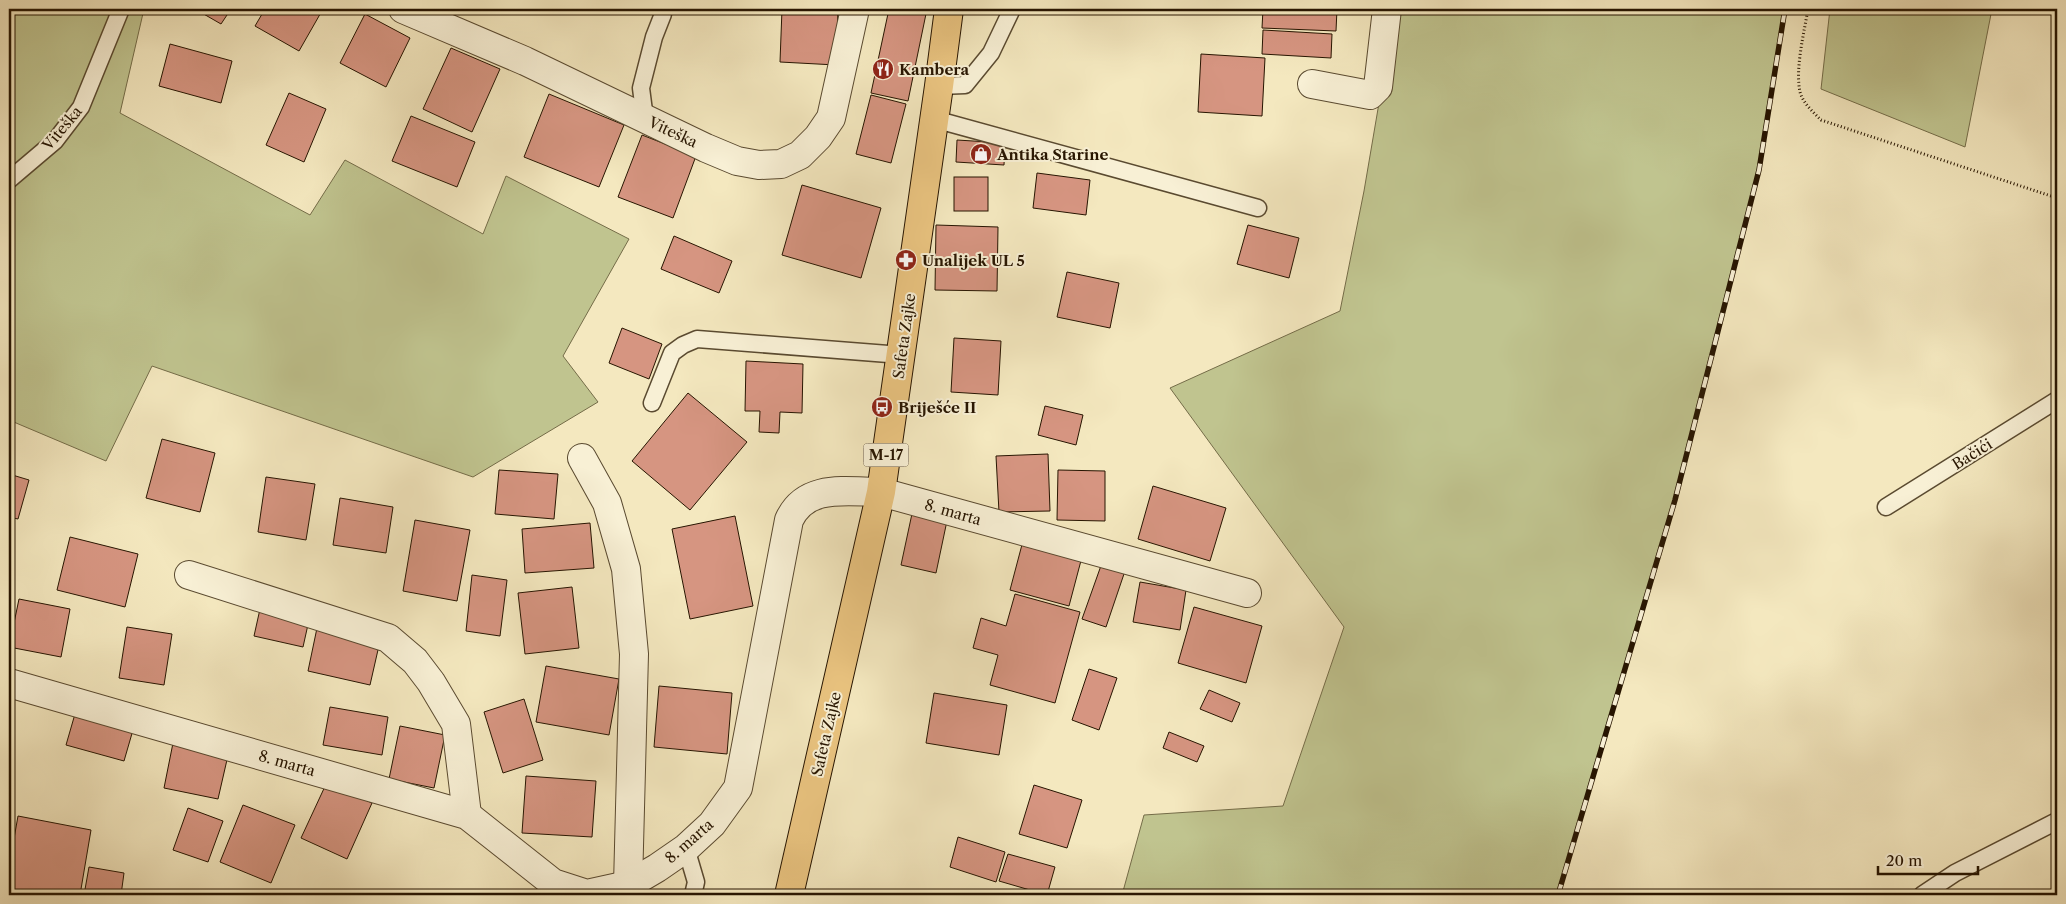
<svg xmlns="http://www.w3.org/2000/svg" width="2066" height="904" viewBox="0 0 2066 904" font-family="'Libre Caslon Text',serif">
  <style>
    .green { fill: #c0c48f; stroke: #746c48 }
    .building { fill: #d69581; stroke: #271501 }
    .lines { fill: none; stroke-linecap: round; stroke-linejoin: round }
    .lane-casing { stroke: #5a4a30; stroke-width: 19 }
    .street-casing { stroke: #5a4a30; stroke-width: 30 }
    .primary-casing { stroke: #271501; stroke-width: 30 }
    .path { stroke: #271501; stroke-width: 3; stroke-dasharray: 1 2.5; stroke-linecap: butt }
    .lane { stroke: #f8f0d5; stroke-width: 16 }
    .street { stroke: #f8f0d5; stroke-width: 28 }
    .primary { stroke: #eac480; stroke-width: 28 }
    .rail-casing { stroke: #271501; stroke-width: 5.5 }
    .rail { stroke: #f8f0d5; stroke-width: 4; stroke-dasharray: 11; stroke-linecap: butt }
    .labels { text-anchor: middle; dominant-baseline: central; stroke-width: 4; stroke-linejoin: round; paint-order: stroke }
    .shield { fill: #f8f0d5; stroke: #665741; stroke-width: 1 }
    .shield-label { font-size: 14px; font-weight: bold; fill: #271501 }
    .poi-label { font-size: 15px; font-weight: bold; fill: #271501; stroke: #f8f0d5; text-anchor: start }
    .street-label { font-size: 15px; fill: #271501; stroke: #f8f0d5 }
  </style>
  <rect width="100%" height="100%" fill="#f4e8bf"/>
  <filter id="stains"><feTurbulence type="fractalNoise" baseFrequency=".004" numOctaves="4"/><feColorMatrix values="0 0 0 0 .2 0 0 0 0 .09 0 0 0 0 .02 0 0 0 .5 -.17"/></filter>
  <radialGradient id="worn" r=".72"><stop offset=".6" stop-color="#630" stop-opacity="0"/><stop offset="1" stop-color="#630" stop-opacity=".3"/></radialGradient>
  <g class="green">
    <path d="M9 9H144L120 113 310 215 345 160 483 234 506 176 629 239 563 356 598 402 473 477 152 366 106 461 9 420Z"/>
    <path d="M1395 9H1784L1759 170 1675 500 1558 895H1122L1144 815 1283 806 1344 627 1170 388 1340 311 1364 191Z"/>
    <path d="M1830 9H1992L1965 147 1821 89Z"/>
  </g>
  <g class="building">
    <path d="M195 9H231L221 24Z"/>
    <path d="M265 9H323L299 51 255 26Z"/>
    <path d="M782 9H838L836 65 780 62Z"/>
    <path d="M889 9H927L908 101 871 93Z"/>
    <path d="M1263 9H1337L1336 31 1262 28Z"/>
    <path d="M365 14 410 38 386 87 340 63Z"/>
    <path d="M1263 30 1332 34 1331 58 1262 54Z"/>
    <path d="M170 44 232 61 221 103 159 86Z"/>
    <path d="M451 48 500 69 472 132 423 109Z"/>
    <path d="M1201 54 1265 58 1262 116 1198 112Z"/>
    <path d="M289 93 326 109 304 162 266 145Z"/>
    <path d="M549 94 624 125 599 187 524 157Z"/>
    <path d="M871 95 906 104 891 163 856 154Z"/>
    <path d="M411 116 475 142 457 187 392 161Z"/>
    <path d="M642 135 696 156 673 218 618 197Z"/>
    <path d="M957 140 1005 143 1004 165 956 162Z"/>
    <path d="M1037 173 1090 180 1086 215 1033 208Z"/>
    <rect x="954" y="177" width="34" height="34"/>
    <path d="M802 185 881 208 861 278 782 255Z"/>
    <path d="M936 225 998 227 997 291 935 290Z"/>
    <path d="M1248 225 1299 238 1289 278 1237 264Z"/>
    <path d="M674 236 732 261 719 293 661 269Z"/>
    <path d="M1067 272 1119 283 1110 328 1057 317Z"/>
    <path d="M622 328 662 344 649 379 609 363Z"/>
    <path d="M954 338 1001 341 998 395 951 392Z"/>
    <path d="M746 361 803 364 802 413 780 412 779 433 759 432 760 411H745Z"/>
    <path d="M688 393 747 442 690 510 632 461Z"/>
    <path d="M1045 406 1083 415 1076 445 1038 435Z"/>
    <path d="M162 439 215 453 200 512 146 498Z"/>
    <path d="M1048 454 1050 511 999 512 996 456Z"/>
    <path d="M499 470 558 474 554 519 495 514Z"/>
    <path d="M1058 470 1105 471V521L1057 520Z"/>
    <path d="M9 474 29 480 18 519 9 517Z"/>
    <path d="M266 477 315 484 306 540 258 532Z"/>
    <path d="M1153 486 1226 508 1210 561 1138 539Z"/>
    <path d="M340 498 393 507 386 553 333 545Z"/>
    <path d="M913 509 948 516 936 573 901 565Z"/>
    <path d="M735 516 753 606 690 619 672 529Z"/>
    <path d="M415 520 470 530 457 601 403 591Z"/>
    <path d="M590 523 594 568 525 573 522 529Z"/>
    <path d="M70 537 138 554 125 607 57 590Z"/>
    <path d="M1024 537 1083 553 1069 606 1010 590Z"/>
    <path d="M1103 560 1126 568 1106 627 1082 619Z"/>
    <path d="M472 575 507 580 500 636 466 631Z"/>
    <path d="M1140 582 1186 590 1180 630 1133 622Z"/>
    <path d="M572 587 579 648 525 654 518 593Z"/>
    <path d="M1015 594 1080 612 1055 703 990 685 998 655 973 648 981 618 1006 626Z"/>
    <path d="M19 599 70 609 61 657 9 647Z"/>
    <path d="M1194 607 1262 626 1246 683 1178 663Z"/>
    <path d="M260 609 309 620 303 647 254 636Z"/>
    <path d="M127 627 172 634 164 685 119 678Z"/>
    <path d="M317 628 380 641 370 685 308 671Z"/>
    <path d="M546 666 619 679 609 735 536 722Z"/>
    <path d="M1089 669 1117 678 1099 730 1072 720Z"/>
    <path d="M659 686 732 693 727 754 654 747Z"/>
    <path d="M1209 690 1240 703 1232 722 1200 709Z"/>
    <path d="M934 693 1007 705 999 755 926 743Z"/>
    <path d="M524 699 543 760 503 773 484 712Z"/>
    <path d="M77 707 135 723 124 761 66 745Z"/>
    <path d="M330 707 388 717 382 755 323 745Z"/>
    <path d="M400 726 445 735 434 788 389 779Z"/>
    <path d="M1169 732 1204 746 1197 762 1163 748Z"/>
    <path d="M174 738 229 751 218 799 164 788Z"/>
    <path d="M526 776 596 781 592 837 522 833Z"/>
    <path d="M327 782 372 803 347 859 301 838Z"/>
    <path d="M1034 785 1082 800 1067 848 1019 834Z"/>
    <path d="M243 805 295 825 271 883 220 862Z"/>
    <path d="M188 808 223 821 208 862 173 850Z"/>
    <path d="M18 816 91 830 80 895H32L9 891V867Z"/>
    <path d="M958 837 1005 852 996 882 950 867Z"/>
    <path d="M1008 854 1055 867 1047 895 999 881Z"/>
    <path d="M89 867 124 873 121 895H84Z"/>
  </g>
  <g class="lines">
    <g class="lane-casing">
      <g id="lane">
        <path d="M939 86 965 85 991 53 1012 9"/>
        <path d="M645 119 641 88 654 37 663 14"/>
        <path d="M934 119 1258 208"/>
        <path d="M9 180 55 141 81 107 121 9"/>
        <path d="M652 403 672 353 683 345 697 339 901 355"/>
        <path d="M1886 507 2057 400"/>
        <path d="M686 848 696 882 693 895"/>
        <path d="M1922 895 1955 873 2057 821"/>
      </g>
    </g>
    <g class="street-casing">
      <g id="street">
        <path d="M403 9 525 61 706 148 737 161 759 165 781 164 800 155 818 137 831 118 855 9"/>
        <path d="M1312 84 1370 95 1378 87 1387 9"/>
        <path d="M582 458 607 503 626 569 634 654 628 885"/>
        <path d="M189 575 388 638 415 661 431 682 456 724 467 815"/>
        <path d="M9 683 467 815 553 883 587 894 628 885 657 868 686 848 712 824 738 788 789 520C806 483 847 492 881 492L1247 593"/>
      </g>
    </g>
    <g class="primary-casing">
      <path id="primary" d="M789 895 881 492 939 86 949 9"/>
    </g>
    <path class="path" d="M1808 9C1804 33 1795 69 1800 92 1803 103 1813 112 1821 120L2057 198"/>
    <use href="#lane" class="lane"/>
    <use href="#street" class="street"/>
    <use href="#primary" class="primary"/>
    <g class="rail-casing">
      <path id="rail" d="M1558 895 1675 500 1759 170 1785 9"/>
    </g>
    <use href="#rail" class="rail"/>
  </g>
  <defs>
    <g id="restaurant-disc" transform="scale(1.125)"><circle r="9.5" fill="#8f2418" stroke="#f8f0d5"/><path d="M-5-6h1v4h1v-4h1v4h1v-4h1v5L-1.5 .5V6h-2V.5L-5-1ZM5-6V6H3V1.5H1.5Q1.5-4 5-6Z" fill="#fff"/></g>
    <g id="shop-disc" transform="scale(1.125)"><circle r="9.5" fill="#8f2418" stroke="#f8f0d5"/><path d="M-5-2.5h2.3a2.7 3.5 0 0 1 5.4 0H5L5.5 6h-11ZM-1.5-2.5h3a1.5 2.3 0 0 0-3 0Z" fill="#fff"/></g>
    <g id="pharmacy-disc" transform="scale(1.125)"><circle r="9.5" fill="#8f2418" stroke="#f8f0d5"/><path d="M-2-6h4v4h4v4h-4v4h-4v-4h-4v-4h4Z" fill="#fff"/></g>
    <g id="bus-disc" transform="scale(1.125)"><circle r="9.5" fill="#8f2418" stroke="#f8f0d5"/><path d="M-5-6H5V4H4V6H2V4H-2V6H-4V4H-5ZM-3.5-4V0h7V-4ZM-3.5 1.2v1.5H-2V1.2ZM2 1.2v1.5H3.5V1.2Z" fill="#fff"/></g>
  </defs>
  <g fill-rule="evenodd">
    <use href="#restaurant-disc" x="883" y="69"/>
    <use href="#shop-disc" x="981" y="154"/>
    <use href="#pharmacy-disc" x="906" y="260"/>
    <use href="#bus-disc" x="882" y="407"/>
  </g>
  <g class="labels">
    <rect class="shield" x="863.5" y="443.5" width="45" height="23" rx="4"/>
    <g class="shield-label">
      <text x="886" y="455">M-17</text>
    </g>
    <g class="poi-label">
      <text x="899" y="69">Kambera</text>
      <text x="997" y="154">Antika Starine</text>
      <text x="922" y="260">Unalijek UL 5</text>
      <text x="898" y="407">Briješće II</text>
    </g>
    <g class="street-label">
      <text transform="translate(62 128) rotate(-50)">Viteška</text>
      <text transform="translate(673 132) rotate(25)">Viteška</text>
      <text transform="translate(904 336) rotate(-82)">Safeta Zajke</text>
      <text transform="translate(1972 454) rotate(-32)">Bačići</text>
      <text transform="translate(953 512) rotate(16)">8. marta</text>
      <text transform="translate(826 734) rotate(-77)">Safeta Zajke</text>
      <text transform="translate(287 763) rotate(16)">8. marta</text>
      <text transform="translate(689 841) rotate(-41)">8. marta</text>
    </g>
  </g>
  <rect width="2066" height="904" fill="none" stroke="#f4e8bf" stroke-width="30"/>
  <rect x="10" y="10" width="2046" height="884" fill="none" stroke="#271501" stroke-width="2.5"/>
  <rect x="15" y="15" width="2036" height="874" fill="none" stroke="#271501"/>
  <path d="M1878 866v8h100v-8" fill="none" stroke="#271501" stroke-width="2.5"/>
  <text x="1886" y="866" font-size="15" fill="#271501" stroke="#f8f0d5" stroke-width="4" paint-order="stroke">20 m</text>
  <rect width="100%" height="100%" filter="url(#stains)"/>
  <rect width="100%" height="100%" fill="url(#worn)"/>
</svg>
